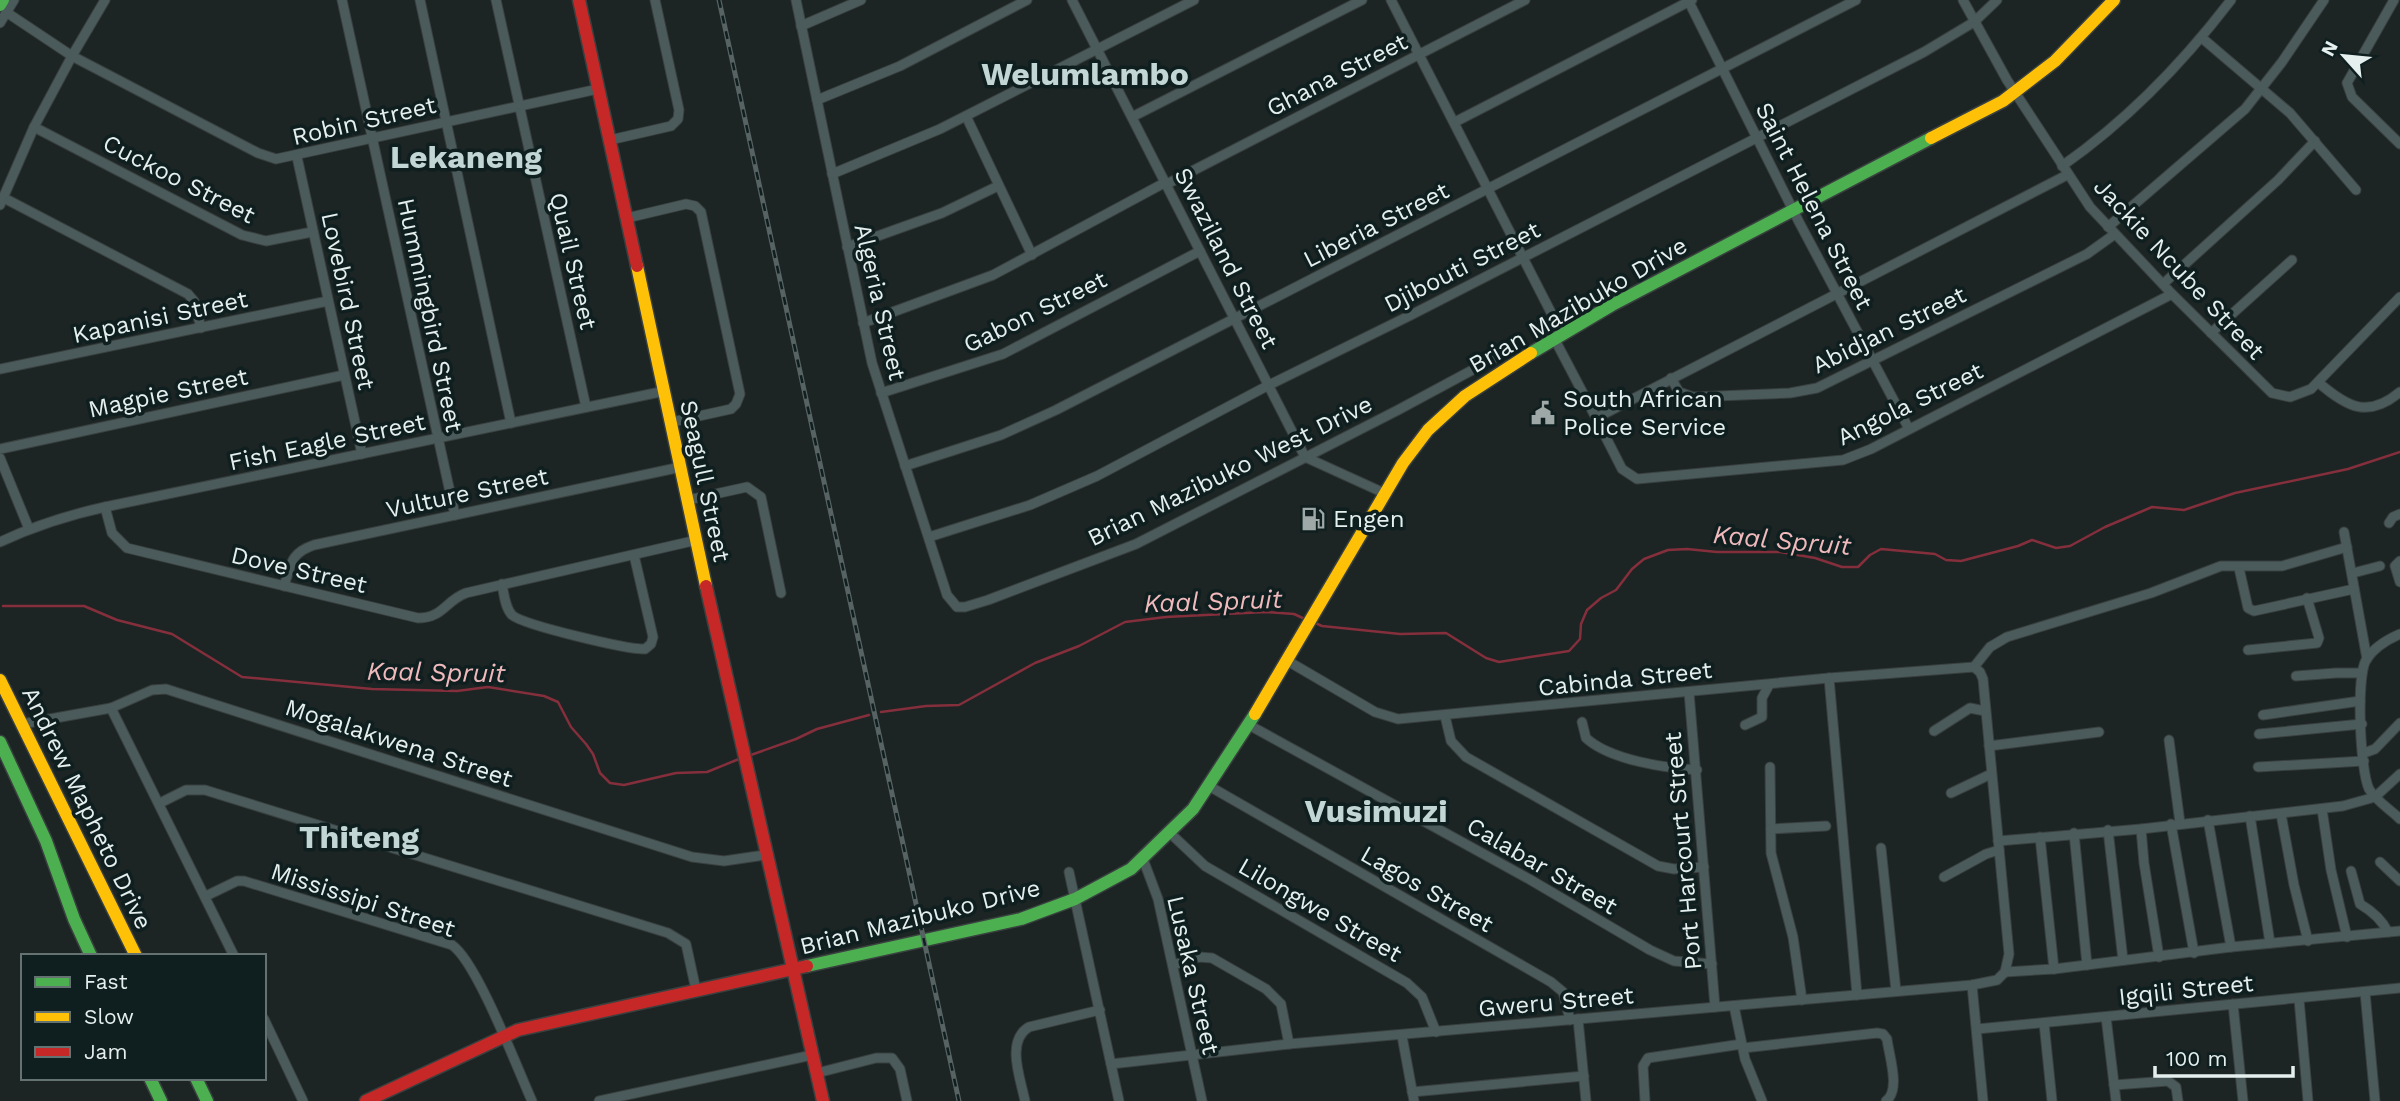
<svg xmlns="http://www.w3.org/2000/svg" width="2400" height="1101" viewBox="0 0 2400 1101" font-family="'Work Sans',sans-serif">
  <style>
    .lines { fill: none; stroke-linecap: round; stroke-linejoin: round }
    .stream { stroke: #852f3c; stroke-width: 2.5 }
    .street-casing { stroke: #39403f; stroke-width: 11 }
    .fast-casing { stroke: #39403f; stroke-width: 15 }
    .slow-casing { stroke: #39403f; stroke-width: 15 }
    .jam-casing { stroke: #39403f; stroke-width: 15 }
    .street { stroke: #4b5b5b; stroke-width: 9 }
    .fast { stroke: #4caf50; stroke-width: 12 }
    .slow { stroke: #ffc107; stroke-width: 12 }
    .jam { stroke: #c62828; stroke-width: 12 }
    .rail-casing { stroke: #576362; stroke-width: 5 }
    .rail { stroke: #0f1f1f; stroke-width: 2.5; stroke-dasharray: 8; stroke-linecap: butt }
    .labels { text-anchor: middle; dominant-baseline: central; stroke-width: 7; stroke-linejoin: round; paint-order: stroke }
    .street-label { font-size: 24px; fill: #e4efee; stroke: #0f1f1f }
    .poi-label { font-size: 24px; fill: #e4efee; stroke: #0f1f1f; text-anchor: start }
    .water-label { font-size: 26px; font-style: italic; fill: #f0babd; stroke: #0f1f1f }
    .district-label { font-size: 32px; font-weight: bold; fill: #c2d7d5; stroke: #0f1f1f }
  </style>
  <rect width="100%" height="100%" fill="#1c2524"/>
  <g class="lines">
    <g class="stream">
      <path d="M3 606H84L117 620 172 634 242 677 372 689 457 691 488 687 544 696 558 702 571 727 586 744 593 754 600 773 610 783 624 785 676 773 707 772 739 759"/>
      <path d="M1313 622 1322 626 1400 634 1446 633 1486 658 1499 662 1569 651 1580 639 1581 624 1587 610 1601 598 1616 590 1632 569 1644 559 1668 550 1687 549 1717 552H1780L1815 558 1842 567H1858L1870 555 1881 549 1935 554 1946 560 1961 561 2018 546 2032 540 2056 548 2070 546 2105 527 2152 507 2184 510 2235 493 2348 469 2400 452"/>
      <path d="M881 712 926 706 959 705 1035 663 1079 646 1125 622 1166 617 1265 612 1294 614 1307 620"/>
      <path d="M748 756 796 739 817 729 869 715"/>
    </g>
    <g class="street-casing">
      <g id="street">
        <path d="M342 0 455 515"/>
        <path d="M420 0 511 423"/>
        <path d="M496 0 586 407"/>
        <path d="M796 0 872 363 947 595 957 607H965L988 600 1136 544 1398 410 1517 346"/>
        <path d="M1072 0 1305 457 1384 493"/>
        <path d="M1391 0 1562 334"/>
        <path d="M1688 0 1799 222 1909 429"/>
        <path d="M1963 0 2007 80 2090 207 2172 294 2272 393 2290 397 2311 389 2400 297"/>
        <path d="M2394 0 2347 83 2352 97 2400 144"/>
        <path d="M6 12 72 56 258 153 276 159 598 89"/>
        <path d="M0 23 14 0"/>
        <path d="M801 26 861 0"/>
        <path d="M2202 38 2290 113 2356 190"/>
        <path d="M817 100 900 66 1027 0"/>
        <path d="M966 116 1032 255"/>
        <path d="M1132 117 1362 0"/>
        <path d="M1455 122 1692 0"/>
        <path d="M34 127 242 235 266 241 312 232"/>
        <path d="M610 140 671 126 678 119 679 110 655 0"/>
        <path d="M297 157 362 454"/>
        <path d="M2062 166C2128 120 2182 64 2231 0"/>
        <path d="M832 174 940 129 1194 0"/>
        <path d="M1167 184 1525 0"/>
        <path d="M2 197 188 294 194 301 201 328"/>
        <path d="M0 205 34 127 72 56 105 0"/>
        <path d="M627 218 686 204 695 206 701 212 740 394 736 404 731 409 672 422"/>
        <path d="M2108 227 2245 109 2282 62 2324 0"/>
        <path d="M847 247 942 213 998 186"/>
        <path d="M2163 284 2278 180 2315 141"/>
        <path d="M863 323 993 275 1166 182"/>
        <path d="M2211 333 2292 260"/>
        <path d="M1554 338 1596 418 2067 175"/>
        <path d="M0 369 328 301"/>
        <path d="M1671 378 1679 392 1693 397 1790 393 1817 388 2087 254 2115 234"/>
        <path d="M2319 383C2347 407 2368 419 2400 392"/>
        <path d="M881 393 1003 354 1200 251"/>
        <path d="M1596 418 1622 469 1637 479 1843 460 1871 449 2172 294"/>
        <path d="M0 449 344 375"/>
        <path d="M0 458 29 529"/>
        <path d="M905 466 1001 435 1056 410 1856 0"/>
        <path d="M688 500 747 487 761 497 781 593"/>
        <path d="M105 507 112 533 127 548 418 618C443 618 445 601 466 593L697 540"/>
        <path d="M2389 523 2393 517 2400 514"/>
        <path d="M2344 532 2367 659"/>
        <path d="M929 537 1030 505 1097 476 1269 385 1411 315 1924 52 1974 22 1997 0"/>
        <path d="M0 542C34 526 68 515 105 507L665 391"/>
        <path d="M2400 561 2395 566 2400 582"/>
        <path d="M2239 568 2248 608 2254 611 2354 589"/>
        <path d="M2353 573 2380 566"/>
        <path d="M502 584C504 594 505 608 512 615 523 625 629 650 645 649L651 644 653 637 634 555"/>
        <path d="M284 586C291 565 290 553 314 545L681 467"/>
        <path d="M2400 634C2386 640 2374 647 2366 660 2356 678 2360 770 2369 789 2376 801 2390 809 2400 819"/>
        <path d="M2248 650 2317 643 2319 638 2307 598"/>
        <path d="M1974 667 1990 647 2007 637 2151 593 2221 566H2282L2347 547"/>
        <path d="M2296 676 2336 673H2361"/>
        <path d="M1829 678 1857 995"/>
        <path d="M1689 692 1715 1007"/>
        <path d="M111 708 234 956"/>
        <path d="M2263 715 2360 701"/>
        <path d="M1445 716 1451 741 1466 757 1658 866 1674 869 1704 867"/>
        <path d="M1582 722 1586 738C1610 760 1665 768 1697 770"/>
        <path d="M22 724 111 708 152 690 166 689 692 857 724 861 765 855"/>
        <path d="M1249 725 1529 879 1650 950 1674 961 1712 964"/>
        <path d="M1745 725 1762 717V698L1769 685"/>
        <path d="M1934 731 1970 708 1985 711"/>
        <path d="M2259 734 2362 724"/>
        <path d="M2169 740 2180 823"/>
        <path d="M1989 746 2099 732"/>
        <path d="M2364 753 2375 749 2400 723"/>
        <path d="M1770 767 1771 853 1793 937 1802 1000"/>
        <path d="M2258 767 2364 761"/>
        <path d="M1209 786 1551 982 1563 992 1570 1020"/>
        <path d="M1951 793 1991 774"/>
        <path d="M160 803 186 790H205L668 933 686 944 696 990"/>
        <path d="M2322 809 2331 870 2347 937"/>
        <path d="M2281 814 2294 885 2308 941"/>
        <path d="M2250 816 2270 943"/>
        <path d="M2208 820 2231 947"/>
        <path d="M2171 824 2194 953"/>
        <path d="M1771 829 1826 826"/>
        <path d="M2141 829 2144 863 2159 957"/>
        <path d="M2108 830 2123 960"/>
        <path d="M1170 833 1205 866 1407 983 1422 997 1436 1032"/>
        <path d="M2074 833 2087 965"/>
        <path d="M2040 837 2054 969"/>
        <path d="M1998 841 2141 829 2343 806 2375 797 2400 774"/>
        <path d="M1881 848 1896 991"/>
        <path d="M1143 859 1158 899 1202 1101"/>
        <path d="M2380 862 2400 881"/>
        <path d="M2351 871 2360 904C2372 911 2382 920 2388 932"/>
        <path d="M1069 872 1119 1101"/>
        <path d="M1944 877 1986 854 1999 850"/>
        <path d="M206 896 237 881H244L452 945C477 962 517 1068 532 1101"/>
        <path d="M1173 965 1199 957 1212 958 1266 989 1281 1004 1289 1044"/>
        <path d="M2005 972 2054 969 2231 947 2400 931"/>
        <path d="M1972 985 1983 1101"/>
        <path d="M2365 992 2375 1101"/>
        <path d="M2299 999 2308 1101"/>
        <path d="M2233 1004 2243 1101"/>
        <path d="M1734 1006 1745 1059 1762 1101"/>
        <path d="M2106 1017 2116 1101"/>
        <path d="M264 1019 303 1101"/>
        <path d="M1578 1019 1586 1101"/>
        <path d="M2044 1023 2052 1101"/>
        <path d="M1977 1029 2400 988"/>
        <path d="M1402 1036 1414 1101"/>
        <path d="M1743 1048 1877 1033 1883 1034 1887 1039C1889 1056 1901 1090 1886 1101"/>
        <path d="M1111 1064 1289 1044 1972 985 1997 980 2005 972 2009 954 1983 679 1980 672 1974 667 1829 678 1398 719 1375 712 1286 660"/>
        <path d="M817 1073 876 1058H892L900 1069 907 1101"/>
        <path d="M2114 1085 2168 1081 2176 1087 2178 1101"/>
        <path d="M1412 1092 1584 1076"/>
        <path d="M599 1101 812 1055"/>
        <path d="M1025 1101C1021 1080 1005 1041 1029 1027L1100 1010"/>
        <path d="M1645 1101 1643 1066 1648 1058 1742 1044"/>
      </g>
    </g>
    <g class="fast-casing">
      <g id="fast">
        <path d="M0 5 3 0"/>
        <path d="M1531 353 1612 305 1931 138"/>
        <path d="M0 742 46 841 74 919 91 956"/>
        <path d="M807 966 1021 919 1075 899 1131 869 1193 809 1255 714"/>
        <path d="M150 1078 161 1101"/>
        <path d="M196 1078 207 1101"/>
      </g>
    </g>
    <g class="slow-casing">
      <g id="slow">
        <path d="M1931 138 2003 101 2055 61 2114 0"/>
        <path d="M637 266 706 586"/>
        <path d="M0 680 136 956"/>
        <path d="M1255 714 1403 463 1428 430 1465 396 1531 353"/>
      </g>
    </g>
    <g class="jam-casing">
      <g id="jam">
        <path d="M579 0 637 266"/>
        <path d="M706 586 823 1101"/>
        <path d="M366 1101 518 1030 807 966"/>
      </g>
    </g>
    <use href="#street" class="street"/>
    <use href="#fast" class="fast"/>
    <use href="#slow" class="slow"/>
    <use href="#jam" class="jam"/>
    <g class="rail-casing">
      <path id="rail" d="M719 0 959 1101"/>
    </g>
    <use href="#rail" class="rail"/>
  </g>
  <defs>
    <g id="civic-bare" transform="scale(1.89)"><path d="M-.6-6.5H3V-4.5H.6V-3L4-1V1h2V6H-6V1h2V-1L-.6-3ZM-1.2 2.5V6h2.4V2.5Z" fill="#9ea8a7" stroke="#0f1f1f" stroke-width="2.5" paint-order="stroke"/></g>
    <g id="fuel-bare" transform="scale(1.89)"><path d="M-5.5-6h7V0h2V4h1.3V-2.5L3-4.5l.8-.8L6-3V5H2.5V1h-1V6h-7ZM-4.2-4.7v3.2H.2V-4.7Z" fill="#9ea8a7" stroke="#0f1f1f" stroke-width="2.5" paint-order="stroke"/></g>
  </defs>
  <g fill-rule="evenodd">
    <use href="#civic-bare" x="1543" y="413"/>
    <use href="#fuel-bare" x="1313" y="519"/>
  </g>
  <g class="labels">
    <g class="street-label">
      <text transform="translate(1337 75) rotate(-27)">Ghana Street</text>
      <text transform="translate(364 121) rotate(-13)">Robin Street</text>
      <text transform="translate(179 179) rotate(27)">Cuckoo Street</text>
      <text transform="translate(1814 206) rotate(63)">Saint Helena Street</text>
      <text transform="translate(1376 225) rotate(-27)">Liberia Street</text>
      <text transform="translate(1226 258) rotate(63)">Swaziland Street</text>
      <text transform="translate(573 261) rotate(77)">Quail Street</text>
      <text transform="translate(1462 267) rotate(-27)">Djibouti Street</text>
      <text transform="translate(2179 269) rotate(47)">Jackie Ncube Street</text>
      <text transform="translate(348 301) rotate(78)">Lovebird Street</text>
      <text transform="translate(880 302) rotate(77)">Algeria Street</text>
      <text transform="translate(1578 305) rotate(-30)">Brian Mazibuko Drive</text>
      <text transform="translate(1035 312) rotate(-26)">Gabon Street</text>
      <text transform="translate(430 315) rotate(78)">Hummingbird Street</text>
      <text transform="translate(160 317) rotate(-12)">Kapanisi Street</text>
      <text transform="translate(1889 330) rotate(-26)">Abidjan Street</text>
      <text transform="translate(168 393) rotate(-12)">Magpie Street</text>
      <text transform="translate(1910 404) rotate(-26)">Angola Street</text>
      <text transform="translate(327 442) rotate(-12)">Fish Eagle Street</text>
      <text transform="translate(1230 471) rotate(-26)">Brian Mazibuko West Drive</text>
      <text transform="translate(705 481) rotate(78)">Seagull Street</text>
      <text transform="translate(467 493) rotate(-12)">Vulture Street</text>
      <text transform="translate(299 570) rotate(13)">Dove Street</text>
      <text transform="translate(1625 679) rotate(-6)">Cabinda Street</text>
      <text transform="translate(399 743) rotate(18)">Mogalakwena Street</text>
      <text transform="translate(87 808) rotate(64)">Andrew Mapheto Drive</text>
      <text transform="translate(1683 851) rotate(-95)">Port Harcourt Street</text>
      <text transform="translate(1542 866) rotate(30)">Calabar Street</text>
      <text transform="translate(1427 889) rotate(30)">Lagos Street</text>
      <text transform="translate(363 900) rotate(18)">Mississipi Street</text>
      <text transform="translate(1320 910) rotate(30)">Lilongwe Street</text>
      <text transform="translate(920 917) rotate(-14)">Brian Mazibuko Drive</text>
      <text transform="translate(1193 975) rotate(77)">Lusaka Street</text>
      <text transform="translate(2186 990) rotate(-6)">Igqili Street</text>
      <text transform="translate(1556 1002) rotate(-5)">Gweru Street</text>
    </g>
    <g class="poi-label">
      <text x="1563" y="399">South African<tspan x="1563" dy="28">Police Service</tspan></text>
      <text x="1333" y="519">Engen</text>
    </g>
    <g class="water-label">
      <text transform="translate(1782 540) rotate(5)">Kaal Spruit</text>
      <text transform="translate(1213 601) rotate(-2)">Kaal Spruit</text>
      <text transform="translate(436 672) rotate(1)">Kaal Spruit</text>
    </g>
    <g class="district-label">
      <text x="1085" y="74">Welumlambo</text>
      <text x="466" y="157">Lekaneng</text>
      <text x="1376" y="811">Vusimuzi</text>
      <text x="359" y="837">Thiteng</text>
    </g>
  </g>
  <rect x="21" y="954" width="245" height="126" fill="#0f1f1f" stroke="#647272" stroke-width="2"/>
  <rect x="35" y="977" width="35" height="10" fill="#4caf50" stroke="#647272" stroke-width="2"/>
  <text x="84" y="989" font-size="21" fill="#e4efee">Fast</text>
  <rect x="35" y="1012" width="35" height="10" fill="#ffc107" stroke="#647272" stroke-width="2"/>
  <text x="84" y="1024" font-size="21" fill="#e4efee">Slow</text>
  <rect x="35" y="1047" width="35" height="10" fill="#c62828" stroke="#647272" stroke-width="2"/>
  <text x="84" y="1059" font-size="21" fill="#e4efee">Jam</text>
  <g transform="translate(2344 56) rotate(297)" stroke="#0f1f1f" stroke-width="5" paint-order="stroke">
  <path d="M0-5L12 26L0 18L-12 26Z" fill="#e4efee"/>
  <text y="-10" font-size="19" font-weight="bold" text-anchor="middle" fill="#e4efee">N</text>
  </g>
  <path d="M2155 1066v10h138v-10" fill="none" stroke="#e4efee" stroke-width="3.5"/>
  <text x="2166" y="1066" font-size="21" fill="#e4efee" stroke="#0f1f1f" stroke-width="5" paint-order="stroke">100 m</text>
</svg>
